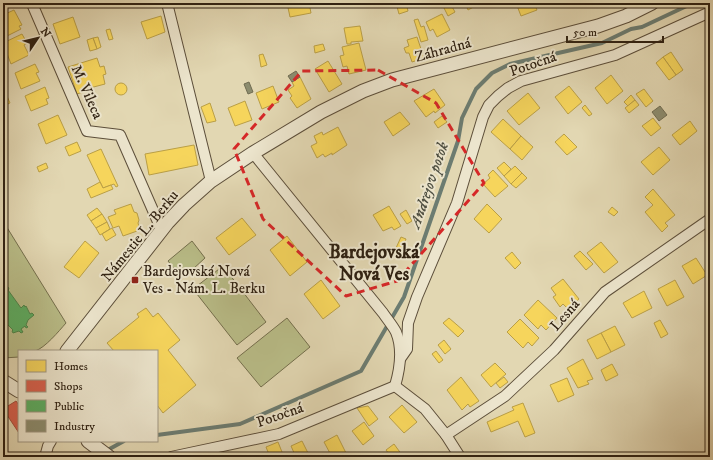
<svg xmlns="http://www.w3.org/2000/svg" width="713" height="460" viewBox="0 0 713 460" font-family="'IM FELL DW Pica',serif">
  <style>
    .green { fill: #b9bd88; stroke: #746f4d }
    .homes { fill: #f6d55c; stroke: #ba9f46 }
    .shops { fill: #d6604d; stroke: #a44d3b }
    .public { fill: #5aae61; stroke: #4d8449 }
    .industry { fill: #8c8c6e; stroke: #706c52 }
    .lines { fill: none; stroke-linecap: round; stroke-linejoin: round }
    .stream { stroke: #6c7c71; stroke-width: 4 }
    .minor-casing { stroke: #5c4e3a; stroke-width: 12 }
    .tertiary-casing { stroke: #5c4e3a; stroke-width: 15 }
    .minor { stroke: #ece5cd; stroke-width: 10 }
    .tertiary { stroke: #ece5cd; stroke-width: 13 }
    .marked { fill: none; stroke: #d62828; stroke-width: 3; stroke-dasharray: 8 5; stroke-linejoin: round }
    .poi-dot { fill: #8f2418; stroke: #ece5cd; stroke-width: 1.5 }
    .labels { text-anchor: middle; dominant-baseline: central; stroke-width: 4; stroke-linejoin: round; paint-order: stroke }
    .street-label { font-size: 15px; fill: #2f2112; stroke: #ece5cd }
    .poi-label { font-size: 15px; fill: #2f2112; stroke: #ece5cd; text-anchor: start }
    .water-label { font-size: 16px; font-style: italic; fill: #4e4f42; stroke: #ece5cd }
    .district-label { font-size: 19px; font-weight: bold; fill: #2f2112; stroke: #ece5cd }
  </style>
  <rect width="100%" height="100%" fill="#e2d7b2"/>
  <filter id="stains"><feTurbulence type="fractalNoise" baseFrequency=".005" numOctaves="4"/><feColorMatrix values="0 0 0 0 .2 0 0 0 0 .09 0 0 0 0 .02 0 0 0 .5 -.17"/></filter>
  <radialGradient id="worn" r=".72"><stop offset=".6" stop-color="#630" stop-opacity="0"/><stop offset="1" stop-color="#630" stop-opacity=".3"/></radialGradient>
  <g class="green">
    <path d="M3 221 66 323C59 331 45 348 35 351 30 352 24 351 19 351V357L3 358Z"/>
    <path d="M192 241 205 258 193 269 177 272 168 261Z"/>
    <path d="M223 266 266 322 237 345 193 289Z"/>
    <path d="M287 318 310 347 261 387 237 358Z"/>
  </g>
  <g class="homes">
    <path d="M287 3H309L311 13 290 17Z"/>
    <path d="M396 3H406L408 11 399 14Z"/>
    <path d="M450 3 455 12 448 16 443 6Z"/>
    <path d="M465 3H481L468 10Z"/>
    <path d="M516 3H534L537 10 521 16Z"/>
    <rect x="559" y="3" width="15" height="4"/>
    <path d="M14 10 22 25 19 26 21 29 3 38V15Z"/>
    <path d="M442 14 450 30 437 37 433 29 430 31 426 22Z"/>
    <path d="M161 16 165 32 147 39 141 22Z"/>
    <path d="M73 17 80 37 60 44 53 24Z"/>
    <path d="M418 19 421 27 424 26 428 40 421 42 414 20Z"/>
    <path d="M360 26 363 41 351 42V44H347L344 28Z"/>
    <path d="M110 29 113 39 109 40 106 30Z"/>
    <path d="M22 34 27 43 24 45 29 55 11 64 3 43Z"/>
    <path d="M98 37 101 47 97 49 93 38Z"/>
    <path d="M417 37 424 58 412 62 409 53H406L404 48 409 46 407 40Z"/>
    <path d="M93 38 97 49 90 51 87 40Z"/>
    <path d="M359 43 366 70 349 74 347 66 343 67 340 56 344 55 342 47Z"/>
    <path d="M323 44 325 50 315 53 314 46Z"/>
    <path d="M671 52 683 70 676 75 663 57Z"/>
    <path d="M263 54 267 65 261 67 259 55Z"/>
    <path d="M663 57 676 75 669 80 656 63Z"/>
    <path d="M97 58 100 67 104 66 106 74 103 75 105 84 86 89V91L77 94 68 67Z"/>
    <path d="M328 61 342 84 329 92 315 69Z"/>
    <path d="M35 64 39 72 36 73 40 81 21 89 15 73Z"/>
    <path d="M611 75 623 91 607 104 595 88Z"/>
    <path d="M300 77 311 99 297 108 290 98 292 96 288 90 294 86 292 82Z"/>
    <circle cx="121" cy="89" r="6"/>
    <path d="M273 86 279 102 262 109 256 93Z"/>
    <path d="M569 86 582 102 568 114 555 97Z"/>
    <path d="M45 87 49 98 46 99 48 104 31 111 25 96Z"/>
    <path d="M434 89 445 105 435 113 434 111 426 117 414 101Z"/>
    <path d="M644 89 653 101 646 107 636 94Z"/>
    <path d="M528 93 540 108 519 125 507 111Z"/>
    <path d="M631 95 635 100 628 106 624 102Z"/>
    <path d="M7 96 10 103 3 106V97Z"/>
    <path d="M635 100 639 105 629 113 625 108Z"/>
    <path d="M245 101 252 120 235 126 228 108Z"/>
    <path d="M210 103 216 121 207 123 201 107Z"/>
    <path d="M585 105 592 114 589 116 582 108Z"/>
    <path d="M400 112 410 124 393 136 384 122Z"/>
    <path d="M58 115 67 135 46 144 38 124Z"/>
    <path d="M442 116 447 122 438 128 434 122Z"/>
    <path d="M653 118 661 128 651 136 642 126Z"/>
    <path d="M503 119 521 136 510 149 491 132Z"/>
    <path d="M690 121 697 131 680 145 672 135Z"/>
    <path d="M338 127 347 145 332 155V153L325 157 323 154 317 158 311 146 317 143 314 136 322 132 323 135Z"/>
    <path d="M564 134 577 147 567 155 555 142Z"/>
    <path d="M521 136 533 147 522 160 510 149Z"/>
    <path d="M77 142 81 151 69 156 65 147Z"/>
    <path d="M194 145 198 165 149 175 145 154Z"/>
    <path d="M659 147 670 160 653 175 641 162Z"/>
    <path d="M101 149 118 186 116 187 114 184 103 188 87 155Z"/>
    <path d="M504 162 511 169 504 176 497 168Z"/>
    <path d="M46 163 48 168 39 172 37 167Z"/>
    <path d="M515 166 522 173 511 184 504 176Z"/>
    <path d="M493 170 508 186 495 197 483 184 490 178 488 175Z"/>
    <path d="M522 173 527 178 516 188 511 184Z"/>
    <path d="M100 182 103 188 111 185 113 189 91 198 87 189Z"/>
    <path d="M653 189 675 215 665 223 668 226 662 232 645 212 653 205 645 197Z"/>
    <path d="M131 204 134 212 137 213 139 220 138 223 140 230 123 236 119 226 113 228 108 217 116 214 114 210Z"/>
    <path d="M487 204 502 219 489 233 474 219Z"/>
    <path d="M389 206 401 226 394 230 392 227 383 231 373 215Z"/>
    <path d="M612 207 618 212 614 216 608 212Z"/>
    <path d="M97 208 102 214 91 221 87 215Z"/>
    <path d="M406 210 412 221 407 224 400 214Z"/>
    <path d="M102 214 107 222 96 228 91 221Z"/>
    <path d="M242 218 256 235 229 255 216 238Z"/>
    <path d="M107 222 110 229 100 235 96 228Z"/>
    <path d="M112 228 116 235 106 241 102 234Z"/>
    <path d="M287 236 307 262 290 276 270 250Z"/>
    <path d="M401 237 406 239 402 250 396 248Z"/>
    <path d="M85 241 99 253 79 278 64 267Z"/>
    <path d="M601 242 618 262 604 273 587 253Z"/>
    <path d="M580 251 593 264 586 270 574 256Z"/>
    <path d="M512 252 521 263 515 269 505 258Z"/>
    <path d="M696 258 705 272 707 270 709 274 693 284 682 266Z"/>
    <path d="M563 279 579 299 568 309 563 304 560 307 553 297 556 295 551 288Z"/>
    <path d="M321 280 340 306 323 319 304 294Z"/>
    <path d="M675 280 684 297 667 306 658 289Z"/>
    <path d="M644 291 652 308 632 318 623 303Z"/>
    <path d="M538 300 557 318 546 330 541 325 538 329 524 315Z"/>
    <path d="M146 308 153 317 158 313 180 340 168 350 196 385 163 413 157 405V351H114L107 343 139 317 137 314Z"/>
    <path d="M449 318 464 331 458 337 443 323Z"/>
    <path d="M520 319 539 338 532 346 528 342 523 348 507 332Z"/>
    <path d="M660 320 668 334 661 338 654 323Z"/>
    <path d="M615 326 625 345 611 352 601 333Z"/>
    <path d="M601 333 611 352 597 359 587 340Z"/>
    <path d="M444 340 451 349 445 354 438 345Z"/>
    <path d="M436 351 443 360 439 363 432 354Z"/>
    <path d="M583 359 593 379 587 381 589 384 578 388 567 368Z"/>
    <path d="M495 363 506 374 491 387 481 375Z"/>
    <path d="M612 364 618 375 606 381 601 370Z"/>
    <path d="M461 377 479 401 470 407 468 404 462 410 447 390Z"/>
    <path d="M504 377 508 382 500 388 496 383Z"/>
    <path d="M567 378 574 395 558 402 550 385Z"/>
    <path d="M523 403 535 433 525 437 518 421 491 432 487 422 514 410 512 407Z"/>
    <path d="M402 405 417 422 404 433 389 417Z"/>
    <path d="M368 406 378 419 369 426 357 408Z"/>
    <path d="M364 422 374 436 363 445 352 431Z"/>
    <path d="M337 435 347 455 343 457H332L324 442Z"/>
    <path d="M302 441 310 457H294V455H295L291 446Z"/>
    <path d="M278 442 284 457H270L266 447Z"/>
    <path d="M394 444 402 455 400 457H391L386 450Z"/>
  </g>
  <path class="shops" d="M16 401 19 405V433L3 409Z"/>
  <path class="public" d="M8 287 9 289 8 290 21 308 24 305 25 307 26 306 30 314 32 313 34 315 28 320 26 325 28 327 26 328 25 326 21 329 23 332 21 333 19 331 13 333 12 331 13 330 7 324 5 325 3 323 5 321 3 319V290Z"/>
  <g class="industry">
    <path d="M296 71 300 77 292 82 288 76Z"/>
    <path d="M249 82 253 92 248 94 244 84Z"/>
    <path d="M660 106 667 115 659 121 652 112Z"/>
  </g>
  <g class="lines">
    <g class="stream">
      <path d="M157 435 240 424 361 371 404 297 458 141 462 118 476 89 492 73 510 64 602 43 631 29 642 27 693 3"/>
      <path d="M95 457 124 441"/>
    </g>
    <g class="minor-casing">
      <g id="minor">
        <path d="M167 3 211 181"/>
        <path d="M33 6 87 131 120 135 162 231"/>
        <path d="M253 153 383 313C387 319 393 326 396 332 403 349 400 369 395 386"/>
        <path d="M400 359 407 349 408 323 417 297 457 203 483 117 489 105 498 96 508 88 521 81 615 55 710 12"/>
        <path d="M395 386 425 409 446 435 460 457"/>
        <path d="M446 435 505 396 554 350 605 292 710 219"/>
        <path d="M45 457 48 446 51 441"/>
        <path d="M171 457 279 434 395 386"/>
      </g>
    </g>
    <g class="tertiary-casing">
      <g id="tertiary">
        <path d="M67 351 168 222 184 205 211 181 253 153 321 112 363 91 392 80 598 26 626 16 652 3"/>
        <path d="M3 381 19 391"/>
        <path d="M88 441 109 457"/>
      </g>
    </g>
    <use href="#minor" class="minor"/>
    <use href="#tertiary" class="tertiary"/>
  </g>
  <path class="marked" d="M378 70 436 103 484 183 397 281 346 296 263 219 234 149 302 71Z"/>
  <rect class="poi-dot" x="131" y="276" width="8" height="8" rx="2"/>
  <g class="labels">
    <g class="street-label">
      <text transform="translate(443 50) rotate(-15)">Záhradná</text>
      <text transform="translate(533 64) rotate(-19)">Potočná</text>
      <text transform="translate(87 92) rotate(66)">M. Vileca</text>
      <text transform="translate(140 236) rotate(-51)">Námestie L. Berku</text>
      <text transform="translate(565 315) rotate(-49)">Lesná</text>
      <text transform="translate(280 415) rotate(-19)">Potočná</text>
    </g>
    <g class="poi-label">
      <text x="143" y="271">Bardejovská Nová<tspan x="143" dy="17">Ves - Nám. L. Berku</tspan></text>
    </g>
    <g class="water-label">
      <text transform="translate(429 185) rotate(-71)">Andrejov potok</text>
    </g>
    <g class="district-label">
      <text x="374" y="252">Bardejovská<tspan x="374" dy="22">Nová Ves</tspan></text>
    </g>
  </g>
  <rect width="713" height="460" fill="none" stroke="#e2d7b2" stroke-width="16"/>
  <rect x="4" y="4" width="705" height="452" fill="none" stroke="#2f2112" stroke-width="2"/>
  <rect x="8" y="8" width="697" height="444" fill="none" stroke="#2f2112"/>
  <rect x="18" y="350" width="140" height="92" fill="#ece5cd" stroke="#a09782"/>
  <rect x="26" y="360" width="20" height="12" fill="#f6d55c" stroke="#a09782"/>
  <text x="54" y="370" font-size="12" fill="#2f2112">Homes</text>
  <rect x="26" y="380" width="20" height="12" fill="#d6604d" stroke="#a09782"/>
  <text x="54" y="390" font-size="12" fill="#2f2112">Shops</text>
  <rect x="26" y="400" width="20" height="12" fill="#5aae61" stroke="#a09782"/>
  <text x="54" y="410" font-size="12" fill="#2f2112">Public</text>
  <rect x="26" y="420" width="20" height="12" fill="#8c8c6e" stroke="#a09782"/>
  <text x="54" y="430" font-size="12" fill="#2f2112">Industry</text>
  <g transform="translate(38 38) rotate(55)" stroke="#ece5cd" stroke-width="3" paint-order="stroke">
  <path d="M0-3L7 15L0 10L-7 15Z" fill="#2f2112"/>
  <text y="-6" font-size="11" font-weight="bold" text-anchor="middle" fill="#2f2112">N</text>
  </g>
  <path d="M567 36v6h96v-6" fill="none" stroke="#2f2112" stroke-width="2"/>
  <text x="573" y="36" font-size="12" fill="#2f2112" stroke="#ece5cd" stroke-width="3" paint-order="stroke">50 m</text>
  <rect width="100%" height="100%" filter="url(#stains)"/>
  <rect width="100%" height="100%" fill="url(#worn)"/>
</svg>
